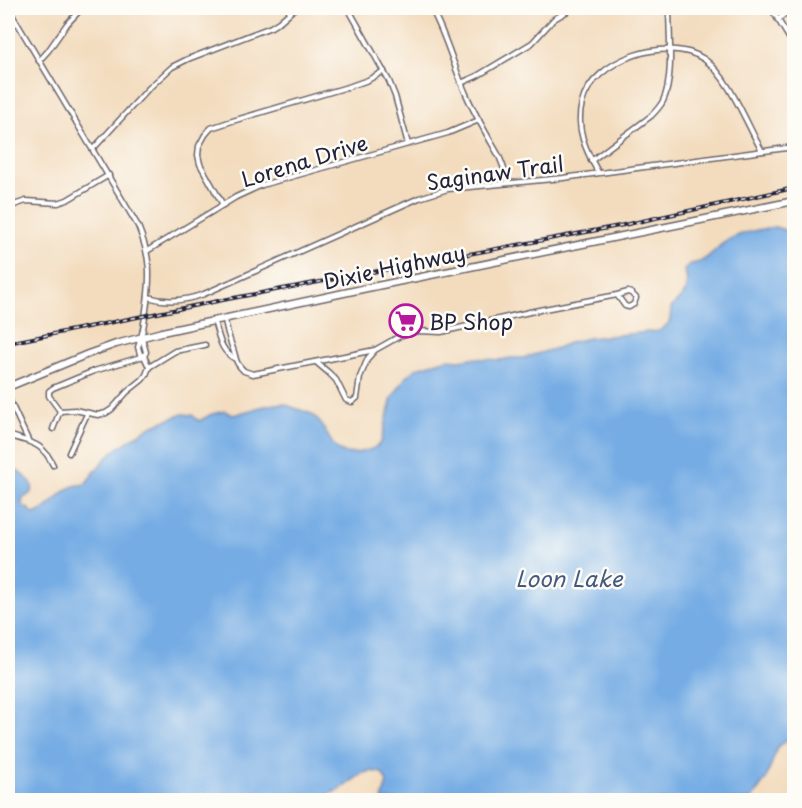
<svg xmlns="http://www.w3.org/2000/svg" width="802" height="808" viewBox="0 0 802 808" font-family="'Playpen Sans',sans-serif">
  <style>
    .water { fill: #74ace4; stroke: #4b6790; stroke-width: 1.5 }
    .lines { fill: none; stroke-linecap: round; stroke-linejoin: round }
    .street-casing { stroke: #6b6369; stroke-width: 7 }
    .primary-casing { stroke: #6b6369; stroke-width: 9 }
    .street { stroke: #fff; stroke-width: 4 }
    .primary { stroke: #fff; stroke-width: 6 }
    .rail-casing { stroke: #22223b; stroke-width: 4 }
    .rail { stroke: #fdfcf7; stroke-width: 1.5; stroke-dasharray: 4.5; stroke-linecap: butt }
    .labels { text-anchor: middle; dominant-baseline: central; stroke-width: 5; stroke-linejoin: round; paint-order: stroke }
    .street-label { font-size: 21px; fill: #22223b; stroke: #fdfcf7 }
    .poi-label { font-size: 21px; fill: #22223b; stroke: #fdfcf7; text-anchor: start }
    .water-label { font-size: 22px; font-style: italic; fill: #43597f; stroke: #fdfcf7 }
  </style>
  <rect width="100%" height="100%" fill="#fdfcf7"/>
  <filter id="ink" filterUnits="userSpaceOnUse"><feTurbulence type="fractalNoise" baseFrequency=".0167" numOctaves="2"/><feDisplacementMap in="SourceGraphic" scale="12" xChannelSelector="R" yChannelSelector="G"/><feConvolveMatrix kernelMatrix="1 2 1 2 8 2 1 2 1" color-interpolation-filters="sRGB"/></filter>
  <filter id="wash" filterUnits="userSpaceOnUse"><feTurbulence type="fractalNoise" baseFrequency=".008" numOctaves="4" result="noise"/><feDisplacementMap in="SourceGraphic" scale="24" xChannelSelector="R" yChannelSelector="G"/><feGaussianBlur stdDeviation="1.35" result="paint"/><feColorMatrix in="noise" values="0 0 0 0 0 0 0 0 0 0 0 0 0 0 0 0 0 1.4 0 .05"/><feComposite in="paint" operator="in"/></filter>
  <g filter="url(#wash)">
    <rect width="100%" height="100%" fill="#f3dcbe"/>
    <path class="water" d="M775 227 785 230 794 238V732L785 742 780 745 776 751 766 779 751 800H382L387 782 382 773 371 771 363 773 339 790 313 800H219C214 796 209 798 203 800H8V466C19 471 47 488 23 498L22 501 23 507 29 509 33 514C49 511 57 495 71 487 75 485 80 485 85 484L100 465 112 452 151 426 183 414 192 415 199 421 212 414 225 411 233 415C246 412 276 400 288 405 289 405 290 407 292 407 299 411 307 410 314 416 331 430 329 461 361 452 368 450 376 449 381 442L392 398 406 377 417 368 448 359 460 360 472 358 500 360 511 358H523L557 348 571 342 589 338 659 331 668 324 670 320 671 308 685 293 687 279 684 271C690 260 695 266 703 260 712 255 717 247 725 242 738 233 760 229 775 227Z"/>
  </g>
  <g filter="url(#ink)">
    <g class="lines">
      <g class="street-casing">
        <g id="street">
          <path d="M8 8 138 226C151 258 151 276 146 310 144 323 143 335 138 347L140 354 144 356 146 352 142 338"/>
          <path d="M348 8 389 81 395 96 408 144"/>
          <path d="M431 8C446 35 453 65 466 94 475 115 487 135 499 156L503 166 508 183"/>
          <path d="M771 8 794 46"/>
          <path d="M778 20 791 8"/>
          <path d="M39 61 48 51 67 24 82 8"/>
          <path d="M461 83 477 76 532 43 554 19 573 8"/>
          <path d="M93 149 148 89 172 67 188 59 271 27 279 22 295 8"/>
          <path d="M591 161 651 116C656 111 660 107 663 101 674 79 669 33 669 8"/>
          <path d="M598 172C586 151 575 128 582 103 593 59 667 35 704 59 729 76 747 125 762 151"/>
          <path d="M223 205 200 164 198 155 199 146 205 135 211 128 229 122 351 86 368 80 384 71"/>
          <path d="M8 207 26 201 58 203 67 200 109 175"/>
          <path d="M147 251 236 197 262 185 448 133 479 120"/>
          <path d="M148 297C167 303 185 301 204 294L419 198 448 189 563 178 794 147"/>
          <path d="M225 319C226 329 229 338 233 349 237 360 234 361 244 371L253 374 375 350 400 336 409 333 418 331 441 332 534 311 617 295 625 306 629 307 634 304 636 298 631 293 628 292 617 295"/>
          <path d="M214 321C219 335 220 351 234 358"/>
          <path d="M316 362 329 373 336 380 346 400 352 402 357 398 360 377 368 358 375 350"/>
          <path d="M8 397 28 440"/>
          <path d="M60 411 75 410 98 415 106 413 112 409 127 392 142 380 146 375 149 367 175 351 205 345"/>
          <path d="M60 411 49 396V391L53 388 94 371 144 356 149 367"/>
          <path d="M53 429 60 411"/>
          <path d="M8 435C30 443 42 441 53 465"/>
          <path d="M69 453 87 414"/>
        </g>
      </g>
      <g class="primary-casing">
        <path id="primary" d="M8 387 88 354 116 344 162 332 367 288 794 201"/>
      </g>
      <use href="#street" class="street"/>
      <use href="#primary" class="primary"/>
      <g class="rail-casing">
        <path id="rail" d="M8 343 228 299 619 226 794 188"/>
      </g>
      <use href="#rail" class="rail"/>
    </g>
  </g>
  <defs>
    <g id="supermarket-ring" transform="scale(1.725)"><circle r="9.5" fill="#fdfcf7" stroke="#b5179e" stroke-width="1.5"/><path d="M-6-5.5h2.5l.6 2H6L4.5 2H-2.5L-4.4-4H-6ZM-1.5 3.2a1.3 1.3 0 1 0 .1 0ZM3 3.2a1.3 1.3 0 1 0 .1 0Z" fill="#b5179e"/></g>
  </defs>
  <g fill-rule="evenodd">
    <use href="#supermarket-ring" x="406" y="321"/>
  </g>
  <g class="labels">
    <g class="street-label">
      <text transform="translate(304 160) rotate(-17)">Lorena Drive</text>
      <text transform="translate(495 172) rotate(-8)">Saginaw Trail</text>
      <text transform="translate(394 266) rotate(-12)">Dixie Highway</text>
    </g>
    <g class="poi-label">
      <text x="429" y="321">BP Shop</text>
    </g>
    <g class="water-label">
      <text x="569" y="577">Loon Lake</text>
    </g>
  </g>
  <rect width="802" height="808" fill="none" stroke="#fdfcf7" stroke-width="30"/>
</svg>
